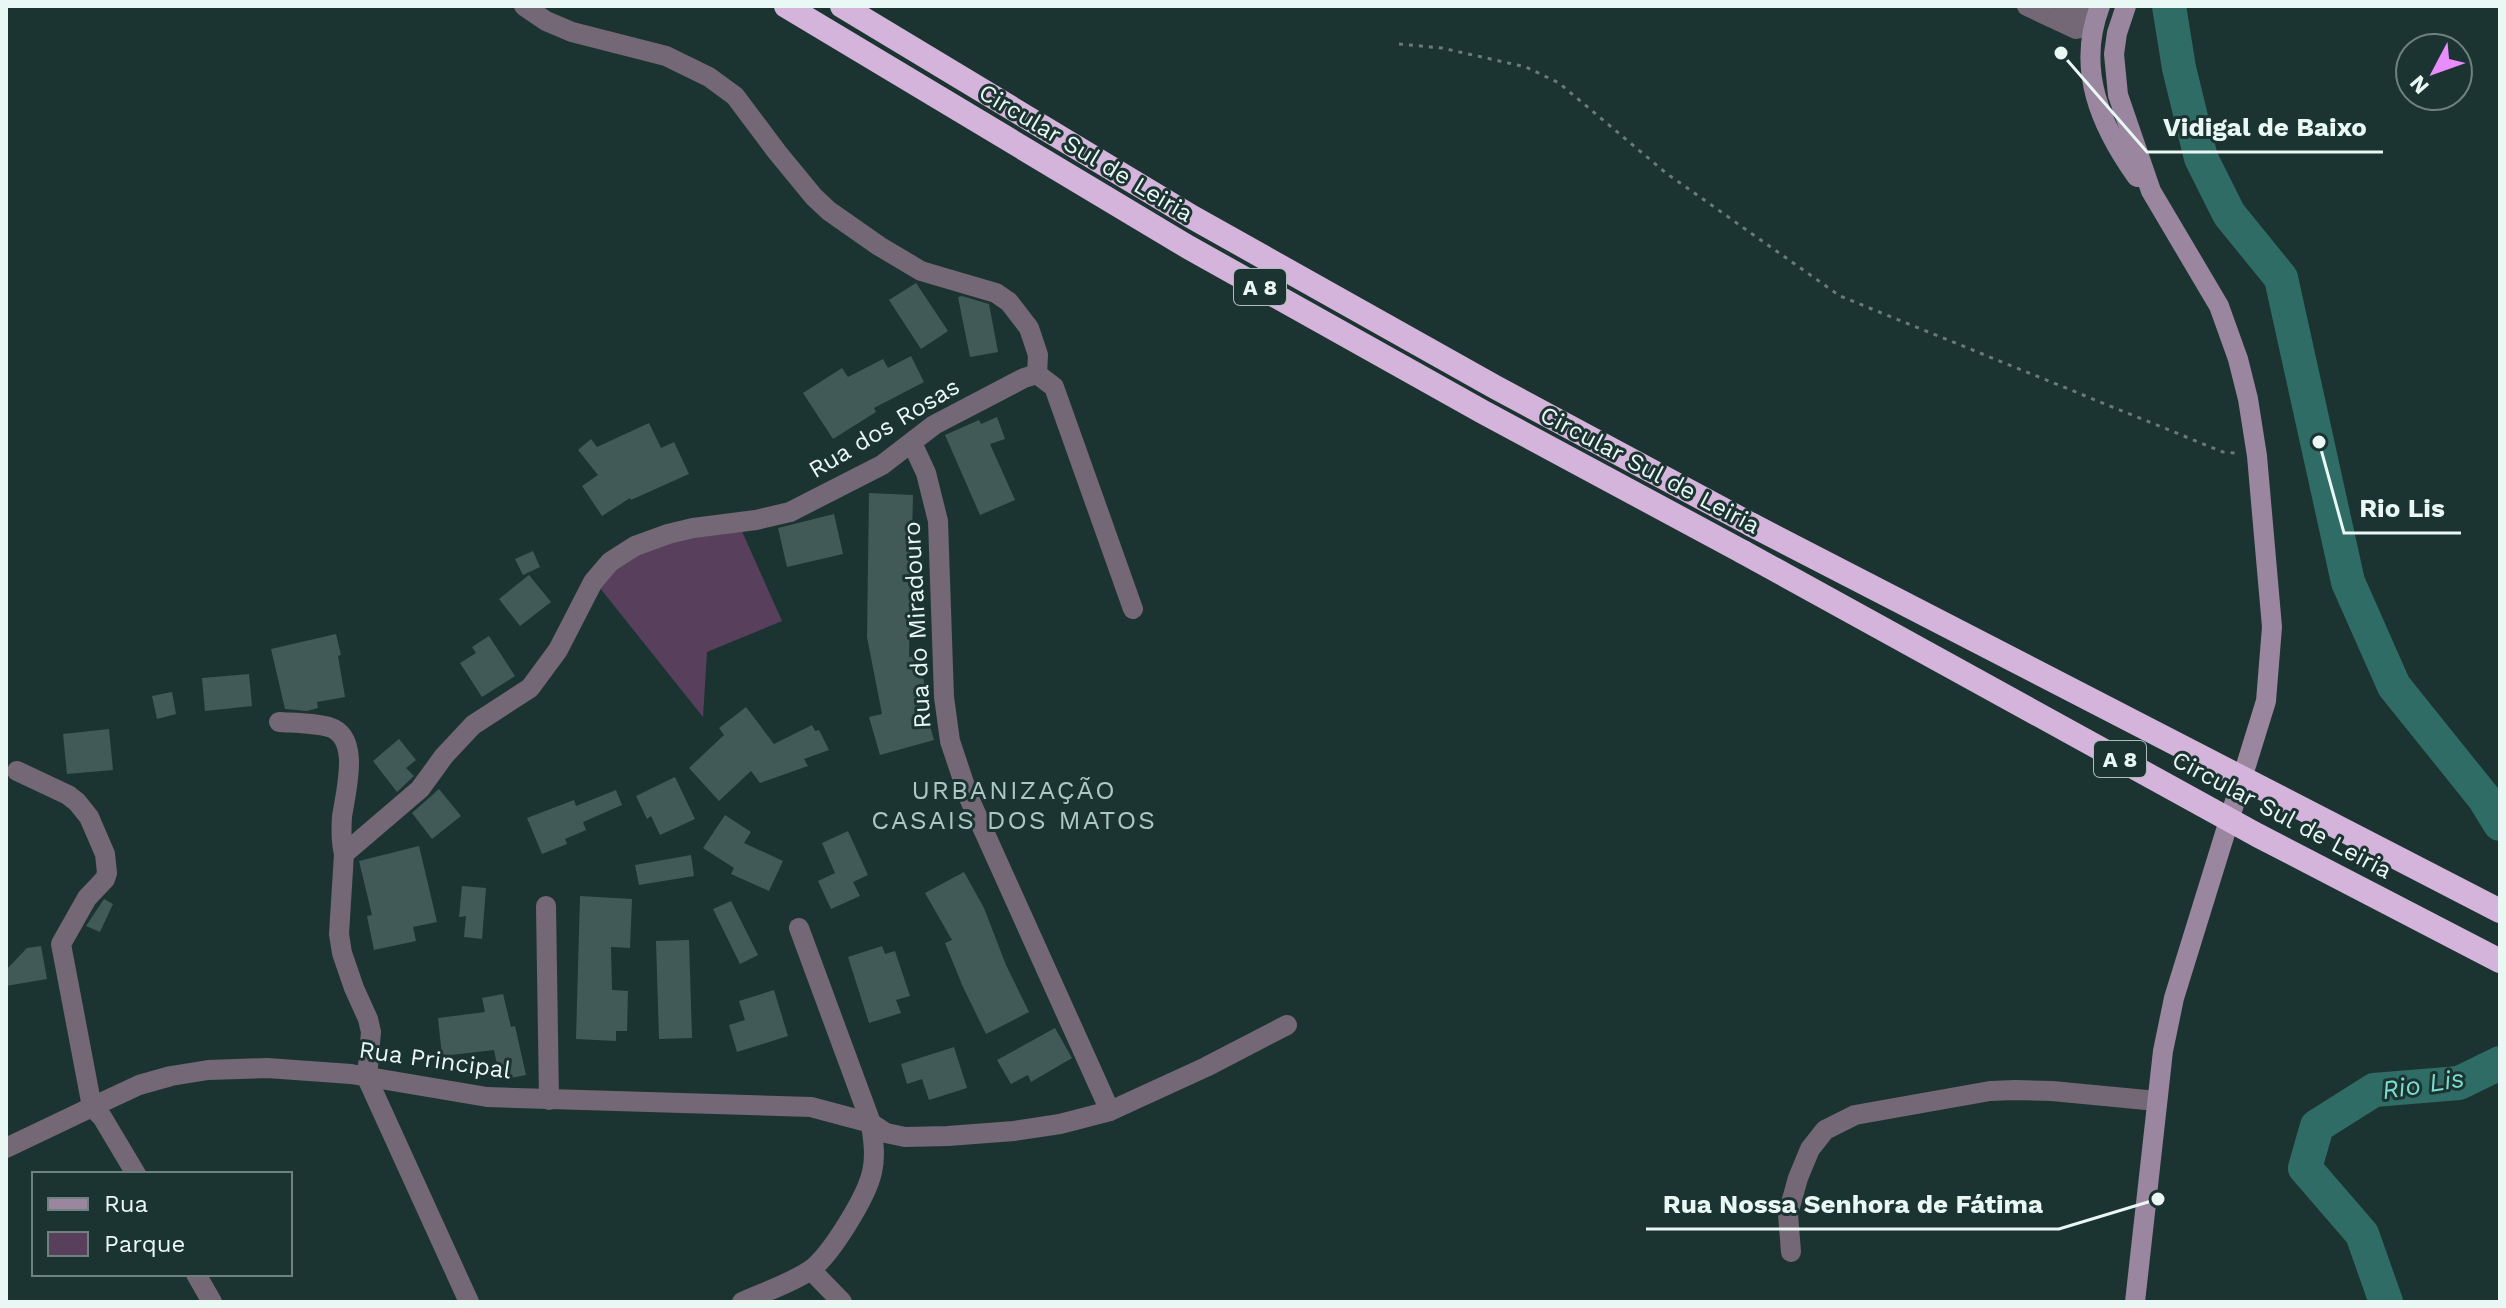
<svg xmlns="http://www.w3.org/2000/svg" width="2506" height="1308" viewBox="0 0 2506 1308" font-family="'Work Sans',sans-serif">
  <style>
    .green { fill: #58405c }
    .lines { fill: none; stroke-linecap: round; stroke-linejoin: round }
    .river { stroke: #306c66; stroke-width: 34 }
    .building { fill: #415a57 }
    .path { stroke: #677b78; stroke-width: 3; stroke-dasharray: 4 6; stroke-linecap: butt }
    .minor { stroke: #746776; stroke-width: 20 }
    .tertiary { stroke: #746776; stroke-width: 20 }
    .secondary { stroke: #9b869f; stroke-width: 20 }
    .motorway { stroke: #d4b4da; stroke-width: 24 }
    .motorway-bridge { stroke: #d4b4da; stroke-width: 24 }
    .labels { text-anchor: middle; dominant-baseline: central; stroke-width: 6; stroke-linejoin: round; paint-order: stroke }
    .shield { fill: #1c3431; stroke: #acbcba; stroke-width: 2 }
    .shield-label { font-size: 22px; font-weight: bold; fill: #e9f7f5 }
    .street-label { font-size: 24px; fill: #e9f7f5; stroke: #1c3431 }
    .neighbourhood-label { font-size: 26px; letter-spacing: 2px; fill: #acc8c4; stroke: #1c3431 }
    .water-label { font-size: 26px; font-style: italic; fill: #7bdcd0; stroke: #1c3431 }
    .leader { fill: none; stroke: #e9f7f5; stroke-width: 3 }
    .callout-dot { fill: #e9f7f5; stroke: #1c3431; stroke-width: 3 }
    .callout-label { font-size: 26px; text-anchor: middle; font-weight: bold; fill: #e9f7f5; stroke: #1c3431; stroke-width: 6; stroke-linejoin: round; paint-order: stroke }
  </style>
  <rect width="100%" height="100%" fill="#1c3431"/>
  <path class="green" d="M740 527 782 621 707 652 703 717 596 583 636 549Z"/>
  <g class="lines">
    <g class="river">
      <path d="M2169 6 2179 68 2201 158 2229 214 2281 278 2348 582 2394 686 2484 798 2500 824"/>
      <path d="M2386 1302 2362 1234 2305 1168 2317 1126 2374 1090 2459 1083 2500 1063"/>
    </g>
  </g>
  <g class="building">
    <path d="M916 283 948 331 921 349 889 300Z"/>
    <path d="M962 296 989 304 998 352 970 357 958 297Z"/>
    <path d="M911 356 924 382 874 408 876 412 833 439 803 393 842 368 848 377 883 359 888 368Z"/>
    <path d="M997 417 1005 439 990 444 1015 500 980 515 945 435 979 420 981 424Z"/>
    <path d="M649 423 661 448 674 442 689 474 631 500 630 498 602 516 582 486 598 475 578 450 591 439 597 447Z"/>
    <path d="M869 493 913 495 909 657 919 656 925 687 919 688 934 740 880 755 869 717 882 714 867 637Z"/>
    <path d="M834 514 843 554 787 567 778 528Z"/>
    <path d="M533 551 540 567 523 575 515 559Z"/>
    <path d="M529 575 551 602 520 626 499 599Z"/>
    <path d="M336 634 341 655 338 656 345 697 317 702 318 708 307 711 285 709 271 649Z"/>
    <path d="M489 636 515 676 482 697 460 663 476 653 472 647Z"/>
    <path d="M249 674 252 706 205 711 202 678Z"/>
    <path d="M172 692 176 714 157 719 152 696Z"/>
    <path d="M746 707 774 744 812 725 815 731 819 730 829 750 804 759 808 766 760 783 751 771 719 801 689 768 724 735 719 728Z"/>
    <path d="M109 729 113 770 67 774 63 734Z"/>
    <path d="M399 739 416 760 406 768 414 776 397 792 373 761Z"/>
    <path d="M675 777 695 819 660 835 651 816 647 819 636 796Z"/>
    <path d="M439 789 461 816 432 839 412 813Z"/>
    <path d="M616 790 622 805 583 822 586 830 565 839 567 844 542 854 527 818 574 800 576 806Z"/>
    <path d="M725 815 751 832 744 843 783 861 769 891 731 874 734 868 703 848Z"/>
    <path d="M848 831 868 875 853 882 860 896 831 909 818 881 835 873 822 843Z"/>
    <path d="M419 846 437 922 413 927 416 941 374 950 367 916 372 915 359 861Z"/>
    <path d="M691 855 694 876 639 885 635 865Z"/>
    <path d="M964 872 984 908 1006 965 1029 1012 986 1034 963 987 945 943 952 940 925 893Z"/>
    <path d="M462 886 486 888 482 939 464 937 466 916 459 917Z"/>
    <path d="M580 896 632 899 630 948 611 947 612 990 628 991 627 1031H616V1041L576 1039Z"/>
    <path d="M104 899 113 904 100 932 86 926Z"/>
    <path d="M731 901 758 955 740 964 713 909Z"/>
    <path d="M689 940 692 1038 659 1039 656 941Z"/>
    <path d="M41 946 47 979 6 986V970L27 948Z"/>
    <path d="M882 946 885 954 895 951 910 996 896 1000 901 1013 869 1023 848 957Z"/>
    <path d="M774 990 788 1036 737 1052 729 1025 745 1020 739 1001Z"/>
    <path d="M503 994 511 1027 515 1026 526 1075 500 1080 494 1050 442 1056 438 1018 485 1012 482 998Z"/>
    <path d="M1055 1028 1072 1058 1031 1082 1028 1075 1011 1084 997 1060Z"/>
    <path d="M954 1047 967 1088 929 1100 922 1079 907 1084 901 1064Z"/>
  </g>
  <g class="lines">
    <path class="path" d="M1399 44 1442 48 1526 67 1559 83 1666 173 1840 296 2223 452 2235 453"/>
    <g class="minor">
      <path d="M524 6 546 21 572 32 666 56 709 77 735 96 777 152 814 197 829 211 879 246 921 271 996 293 1009 302 1029 328 1038 355 1037 374"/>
      <path d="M912 443 926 473 938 521 944 697 950 741 969 798 1110 1111"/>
      <path d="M279 722C295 723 314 723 329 727 362 737 345 793 342 817 341 831 341 842 344 854"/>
      <path d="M17 771 68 795 77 802 89 817 105 854 107 873 105 879 87 898 61 944 92 1107 139 1085 171 1076 208 1070 267 1068 351 1074 487 1097 811 1107 871 1123 886 1133 905 1137 948 1136 1014 1131 1060 1124 1110 1111 1206 1067 1287 1025"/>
      <path d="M546 906 549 1100"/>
      <path d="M1791 1252 1788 1214 1798 1178 1810 1149 1825 1130 1855 1115 1990 1091 2015 1090 2052 1091 2157 1101"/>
      <path d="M811 1270 842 1302"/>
      <path d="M469 1302 367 1078 371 1032 368 1019 354 988 342 953 339 934 344 854 420 789 444 756 473 725 530 688 558 650 593 582 610 562 635 546 668 534 693 528 756 520 790 512 882 465 934 425 1024 378 1037 374 1054 387 1133 609"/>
      <path d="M742 1302C764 1292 789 1284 809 1271 830 1257 867 1196 872 1172 876 1156 873 1139 871 1123L799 928"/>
    </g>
    <g class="tertiary">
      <path d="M2027 6 2076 29 2093 26"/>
      <path d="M2065 6 2080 13 2093 26"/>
      <path d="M6 1148 92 1107 102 1117 136 1174"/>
      <path d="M196 1274 212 1302"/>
    </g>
    <g class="secondary">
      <path d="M2100 6C2076 69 2100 125 2137 177"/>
      <path d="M2126 6 2117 33 2114 54 2118 95 2151 191 2219 306 2238 359 2248 399 2257 456 2272 627 2266 701 2174 998 2163 1051 2135 1302"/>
    </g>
    <g class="motorway">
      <path d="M786 6 1188 247 1483 412 1743 552"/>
      <path d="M842 6 1192 217 1495 387 1752 525"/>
    </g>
    <g class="motorway-bridge">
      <path d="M1752 525 2500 911"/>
      <path d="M1743 552 2257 835 2500 961"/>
    </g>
  </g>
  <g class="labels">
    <g class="shield">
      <rect x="1234" y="269" width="52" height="36" rx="6"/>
      <rect x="2094" y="741" width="52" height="36" rx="6"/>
    </g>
    <g class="shield-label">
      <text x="1260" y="287">A 8</text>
      <text x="2120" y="759">A 8</text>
    </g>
    <g class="street-label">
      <text transform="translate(1086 153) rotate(31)">Circular Sul de Leiria</text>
      <text transform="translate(884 428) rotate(-31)">Rua dos Rosas</text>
      <text transform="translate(1650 470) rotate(28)">Circular Sul de Leiria</text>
      <text transform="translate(917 625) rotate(-93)">Rua do Miradouro</text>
      <text transform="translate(2282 815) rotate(28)">Circular Sul de Leiria</text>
      <text transform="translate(435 1060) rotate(8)">Rua Principal</text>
    </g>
    <g class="neighbourhood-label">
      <text x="1014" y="790">URBANIZAÇÃO<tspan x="1014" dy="30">CASAIS DOS MATOS</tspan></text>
    </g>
    <g class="water-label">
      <text transform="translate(2423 1084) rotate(-9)">Rio Lis</text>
    </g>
  </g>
  <path class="leader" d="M2061 53L2147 152H2383M2319 442L2344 533H2461M2158 1199L2059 1229H1646"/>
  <g class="callout-dot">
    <circle cx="2061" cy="53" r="8"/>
    <circle cx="2319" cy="442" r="8"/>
    <circle cx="2158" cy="1199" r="8"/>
  </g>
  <g class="callout-label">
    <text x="2265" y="136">Vidigal de Baixo</text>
    <text x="2402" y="517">Rio Lis</text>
    <text x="1853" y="1213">Rua Nossa Senhora de Fátima</text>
  </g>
  <rect width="2506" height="1308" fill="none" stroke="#e9f7f5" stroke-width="16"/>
  <rect x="32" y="1172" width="260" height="104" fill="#1c3431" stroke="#6e827f" stroke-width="2"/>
  <rect x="48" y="1198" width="40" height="12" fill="#9b869f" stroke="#6e827f" stroke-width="2"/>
  <text x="104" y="1212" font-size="24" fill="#e9f7f5">Rua</text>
  <rect x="48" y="1232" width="40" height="24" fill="#58405c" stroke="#6e827f" stroke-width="2"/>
  <text x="104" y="1252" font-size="24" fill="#e9f7f5">Parque</text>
  <g transform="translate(2434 72) rotate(229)"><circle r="38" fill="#1c3431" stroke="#6e827f" stroke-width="2"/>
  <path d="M0-6L14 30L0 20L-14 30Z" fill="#ea8dfc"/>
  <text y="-12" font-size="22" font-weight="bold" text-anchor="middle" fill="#e9f7f5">N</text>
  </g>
</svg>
